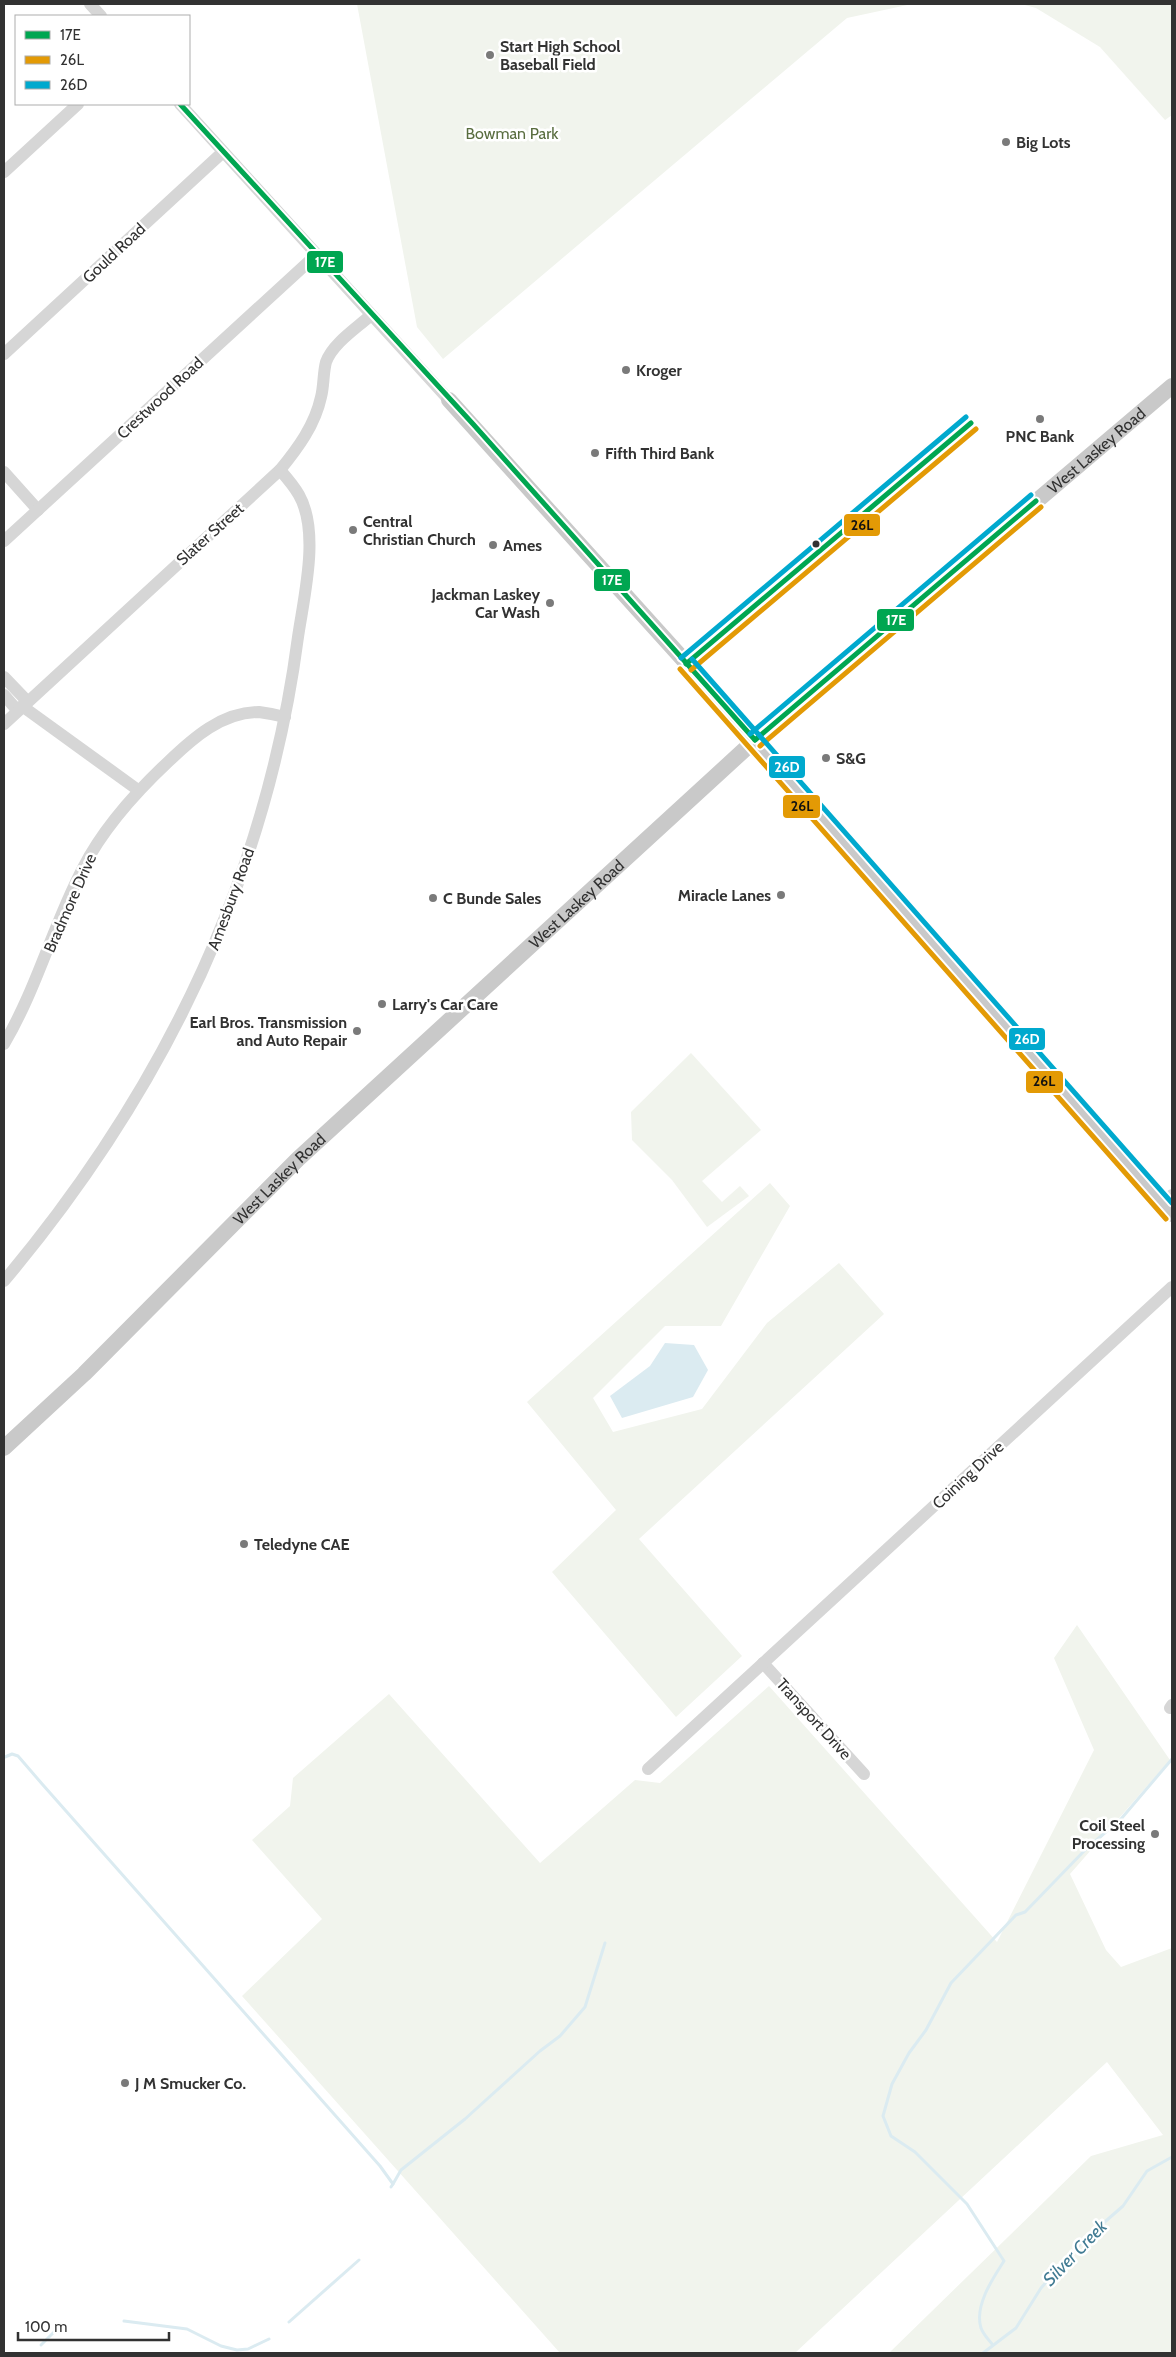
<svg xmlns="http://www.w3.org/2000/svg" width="1176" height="2357" viewBox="0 0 1176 2357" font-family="Cabin,sans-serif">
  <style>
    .green { fill: #f1f4ed }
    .water { fill: #dbebf1 }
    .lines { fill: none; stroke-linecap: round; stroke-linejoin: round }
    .stream { stroke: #dbebf1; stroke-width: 3 }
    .minor { stroke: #d6d6d6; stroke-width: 12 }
    .major { stroke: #c9c9c9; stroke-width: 16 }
    .bus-1-casing { stroke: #fff; stroke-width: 9 }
    .bus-2-casing { stroke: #fff; stroke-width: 9 }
    .bus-3-casing { stroke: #fff; stroke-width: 9 }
    .bus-1 { stroke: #00a651; stroke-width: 5 }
    .bus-2 { stroke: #e39a05; stroke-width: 5 }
    .bus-3 { stroke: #00a9ce; stroke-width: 5 }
    .poi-dot { fill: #7a7a7a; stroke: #fff; stroke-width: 2 }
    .bus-dot { fill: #323232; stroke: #fff; stroke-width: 2 }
    .labels { text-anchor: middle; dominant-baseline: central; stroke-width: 5; stroke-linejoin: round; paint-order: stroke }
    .poi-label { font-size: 16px; font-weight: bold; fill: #323232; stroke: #fff; text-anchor: start }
    .park-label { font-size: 16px; fill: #596d3f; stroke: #fff }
    .street-label { font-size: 16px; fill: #323232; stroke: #fff }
    .water-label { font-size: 18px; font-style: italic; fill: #417b93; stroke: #fff }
    .line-badge { stroke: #fff; stroke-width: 2 }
    .badge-label { font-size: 14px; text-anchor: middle; font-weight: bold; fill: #fff }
    .pale-badge-label { font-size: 14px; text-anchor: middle; font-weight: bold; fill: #111 }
  </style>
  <rect width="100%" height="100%" fill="#fff"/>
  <g class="green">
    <path d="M357 4H912L847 18 443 359 417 327Z"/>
    <path d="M1021 4H1172V115L1165 120 1100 47 1036 8Z"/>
    <path d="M691 1053 761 1130 702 1181 722 1202 740 1186 749 1196 707 1227 672 1180 632 1140 631 1112Z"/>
    <path d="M770 1183 790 1206 721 1326H665L593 1398 613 1432 702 1409 767 1323 839 1263 884 1314 639 1539 742 1656 676 1717 552 1572 616 1510 527 1402Z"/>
    <path d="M1077 1625 1170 1760 1070 1874 1106 1950 1121 1967 1172 1948V2353H889L1091 2156 1163 2135 1107 2062 795 2353H560L242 1996 322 1919 252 1840 290 1806 293 1778 389 1694 540 1863 635 1780 660 1783 769 1686 997 1942 1094 1750 1054 1658Z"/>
  </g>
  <path class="water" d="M665 1343 694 1345 708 1370 693 1397 622 1418 610 1396 650 1366Z"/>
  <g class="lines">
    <g class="stream">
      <path d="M5 1757 12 1754 18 1756 43 1785 380 2166 393 2184 391 2187"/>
      <path d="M393 2184 401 2170 465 2119 540 2051 560 2036 585 2007 605 1943"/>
      <path d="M124 2321 187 2329 221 2346 237 2350 248 2349 269 2339"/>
      <path d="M289 2322 359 2260"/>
      <path d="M992 2344C988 2339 983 2334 981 2328 974 2306 993 2278 1004 2261L967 2204 915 2152 891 2136 883 2116 892 2084 909 2053 926 2030 951 1983 1016 1915 1025 1912 1086 1849 1121 1819 1172 1759"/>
      <path d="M41 2345 62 2324"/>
      <path d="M983 2353 1016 2328 1041 2288 1083 2241 1123 2206 1147 2171 1172 2157"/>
    </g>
    <g class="minor">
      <path d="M90 4 101 16"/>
      <path d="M180 104 449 400"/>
      <path d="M4 172 78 104"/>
      <path d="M4 354 223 152"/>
      <path d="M4 472 38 510"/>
      <path d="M4 541 316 255"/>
      <path d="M4 677 27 701"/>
      <path d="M4 695 17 710"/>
      <path d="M22 706 138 790"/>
      <path d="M4 724 280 470C298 448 315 425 321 397 324 386 323 373 326 362 333 343 357 328 371 315"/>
      <path d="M4 1044C37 988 53 925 83 868 104 827 135 793 168 762 193 738 222 712 259 712 267 713 277 715 285 717"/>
      <path d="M1163 1203 1172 1195"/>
      <path d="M4 1281C161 1094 266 881 298 637 304 596 320 532 299 495 294 486 287 478 280 470"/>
      <path d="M763 1663 864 1774"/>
      <path d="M1170 1708 1172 1705"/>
      <path d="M648 1769 1172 1287"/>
    </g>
    <g class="major">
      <path d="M449 400 773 759 1172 1214"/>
      <path id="s1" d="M4 1448 84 1374 298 1159 755 740 1172 386"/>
    </g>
    <g class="bus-1-casing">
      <g id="bus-1">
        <path d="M180 104 473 424 755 740"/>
        <path d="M686 664 971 423"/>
        <path d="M755 740 1036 501"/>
      </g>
    </g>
    <g class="bus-2-casing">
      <g id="bus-2">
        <path d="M680 669 1166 1219"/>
        <path d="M691 670 976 429"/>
        <path d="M760 746 1041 507"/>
      </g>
    </g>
    <g class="bus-3-casing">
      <g id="bus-3">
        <path d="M681 658 966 417"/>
        <path d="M692 659 1172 1203"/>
        <path d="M750 734 1031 495"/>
      </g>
    </g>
    <use href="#bus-1" class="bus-1"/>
    <use href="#bus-2" class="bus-2"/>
    <use href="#bus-3" class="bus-3"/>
  </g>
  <g class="poi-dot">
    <circle cx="490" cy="55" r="5"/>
    <circle cx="1006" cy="142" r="5"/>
    <circle cx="626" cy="370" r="5"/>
    <circle cx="1040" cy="419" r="5"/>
    <circle cx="595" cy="453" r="5"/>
    <circle cx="353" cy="530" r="5"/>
    <circle cx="493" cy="545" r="5"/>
    <circle cx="550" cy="603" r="5"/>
    <circle cx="826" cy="758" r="5"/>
    <circle cx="781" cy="895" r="5"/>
    <circle cx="433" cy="898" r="5"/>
    <circle cx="382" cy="1004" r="5"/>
    <circle cx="357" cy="1031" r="5"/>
    <circle cx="244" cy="1544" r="5"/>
    <circle cx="1155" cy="1834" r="5"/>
    <circle cx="125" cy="2083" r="5"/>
  </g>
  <circle class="bus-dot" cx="816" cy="544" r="4.5"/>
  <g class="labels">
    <g class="poi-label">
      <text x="500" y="46">Start High School<tspan x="500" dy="18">Baseball Field</tspan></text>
      <text x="1016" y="142">Big Lots</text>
      <text x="636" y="370">Kroger</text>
      <text x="1040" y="436" text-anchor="middle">PNC Bank</text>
      <text x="605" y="453">Fifth Third Bank</text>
      <text x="363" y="521">Central<tspan x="363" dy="18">Christian Church</tspan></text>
      <text x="503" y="545">Ames</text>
      <text x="540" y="594" text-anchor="end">Jackman Laskey<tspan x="540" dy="18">Car Wash</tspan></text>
      <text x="836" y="758">S&amp;G</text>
      <text x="771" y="895" text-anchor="end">Miracle Lanes</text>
      <text x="443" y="898">C Bunde Sales</text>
      <text x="392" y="1004">Larry's Car Care</text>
      <text x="347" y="1022" text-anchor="end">Earl Bros. Transmission<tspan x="347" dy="18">and Auto Repair</tspan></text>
      <text x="254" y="1544">Teledyne CAE</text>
      <text x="1145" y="1825" text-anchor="end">Coil Steel<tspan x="1145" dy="18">Processing</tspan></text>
      <text x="135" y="2083">J M Smucker Co.</text>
    </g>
    <g class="park-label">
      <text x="512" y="133">Bowman Park</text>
    </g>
    <g class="street-label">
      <text transform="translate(114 253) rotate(-43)">Gould Road</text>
      <text transform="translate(160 398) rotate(-43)">Crestwood Road</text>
      <text stroke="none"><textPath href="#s1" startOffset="1480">West Laskey Road</textPath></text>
      <text transform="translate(210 534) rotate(-42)">Slater Street</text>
      <text transform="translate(231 899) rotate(-70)">Amesbury Road</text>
      <text transform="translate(70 903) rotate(-66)">Bradmore Drive</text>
      <text stroke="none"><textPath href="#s1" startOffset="790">West Laskey Road</textPath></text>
      <text stroke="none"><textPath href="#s1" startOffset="385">West Laskey Road</textPath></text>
      <text transform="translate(968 1475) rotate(-43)">Coining Drive</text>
      <text transform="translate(814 1719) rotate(48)">Transport Drive</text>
    </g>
    <g class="water-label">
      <text transform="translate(1075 2253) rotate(-46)">Silver Creek</text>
    </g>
  </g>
  <g class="line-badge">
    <rect x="306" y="250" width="38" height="24" rx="5" fill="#00a651"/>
    <rect x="843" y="513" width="38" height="24" rx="5" fill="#e39a05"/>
    <rect x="593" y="568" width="38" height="24" rx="5" fill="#00a651"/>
    <rect x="876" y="608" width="39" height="24" rx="5" fill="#00a651"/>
    <rect x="768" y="755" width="38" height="24" rx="5" fill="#00a9ce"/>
    <rect x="782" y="794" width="39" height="25" rx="5" fill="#e39a05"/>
    <rect x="1008" y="1027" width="38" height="24" rx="5" fill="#00a9ce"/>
    <rect x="1025" y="1070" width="39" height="24" rx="5" fill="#e39a05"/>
  </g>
  <g class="badge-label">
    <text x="325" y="267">17E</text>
    <text x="612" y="585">17E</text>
    <text x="896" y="625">17E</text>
    <text x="787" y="772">26D</text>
    <text x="1027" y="1044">26D</text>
  </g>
  <g class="pale-badge-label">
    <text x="862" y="530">26L</text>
    <text x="802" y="811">26L</text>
    <text x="1044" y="1086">26L</text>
  </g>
  <rect width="1176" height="2357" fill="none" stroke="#323232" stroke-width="10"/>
  <rect x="15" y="15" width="175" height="90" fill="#ffffff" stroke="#adadad"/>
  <rect x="25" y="31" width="25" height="8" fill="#00a651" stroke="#adadad"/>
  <text x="60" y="40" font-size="15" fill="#323232">17E</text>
  <rect x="25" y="56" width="25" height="8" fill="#e39a05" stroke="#adadad"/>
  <text x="60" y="65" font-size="15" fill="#323232">26L</text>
  <rect x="25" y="81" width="25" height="8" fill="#00a9ce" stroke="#adadad"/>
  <text x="60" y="90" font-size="15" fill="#323232">26D</text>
  <path d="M18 2332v8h151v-8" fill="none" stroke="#323232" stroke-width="2.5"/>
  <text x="25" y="2332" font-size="15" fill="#323232" stroke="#ffffff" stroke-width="4" paint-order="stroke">100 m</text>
</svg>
